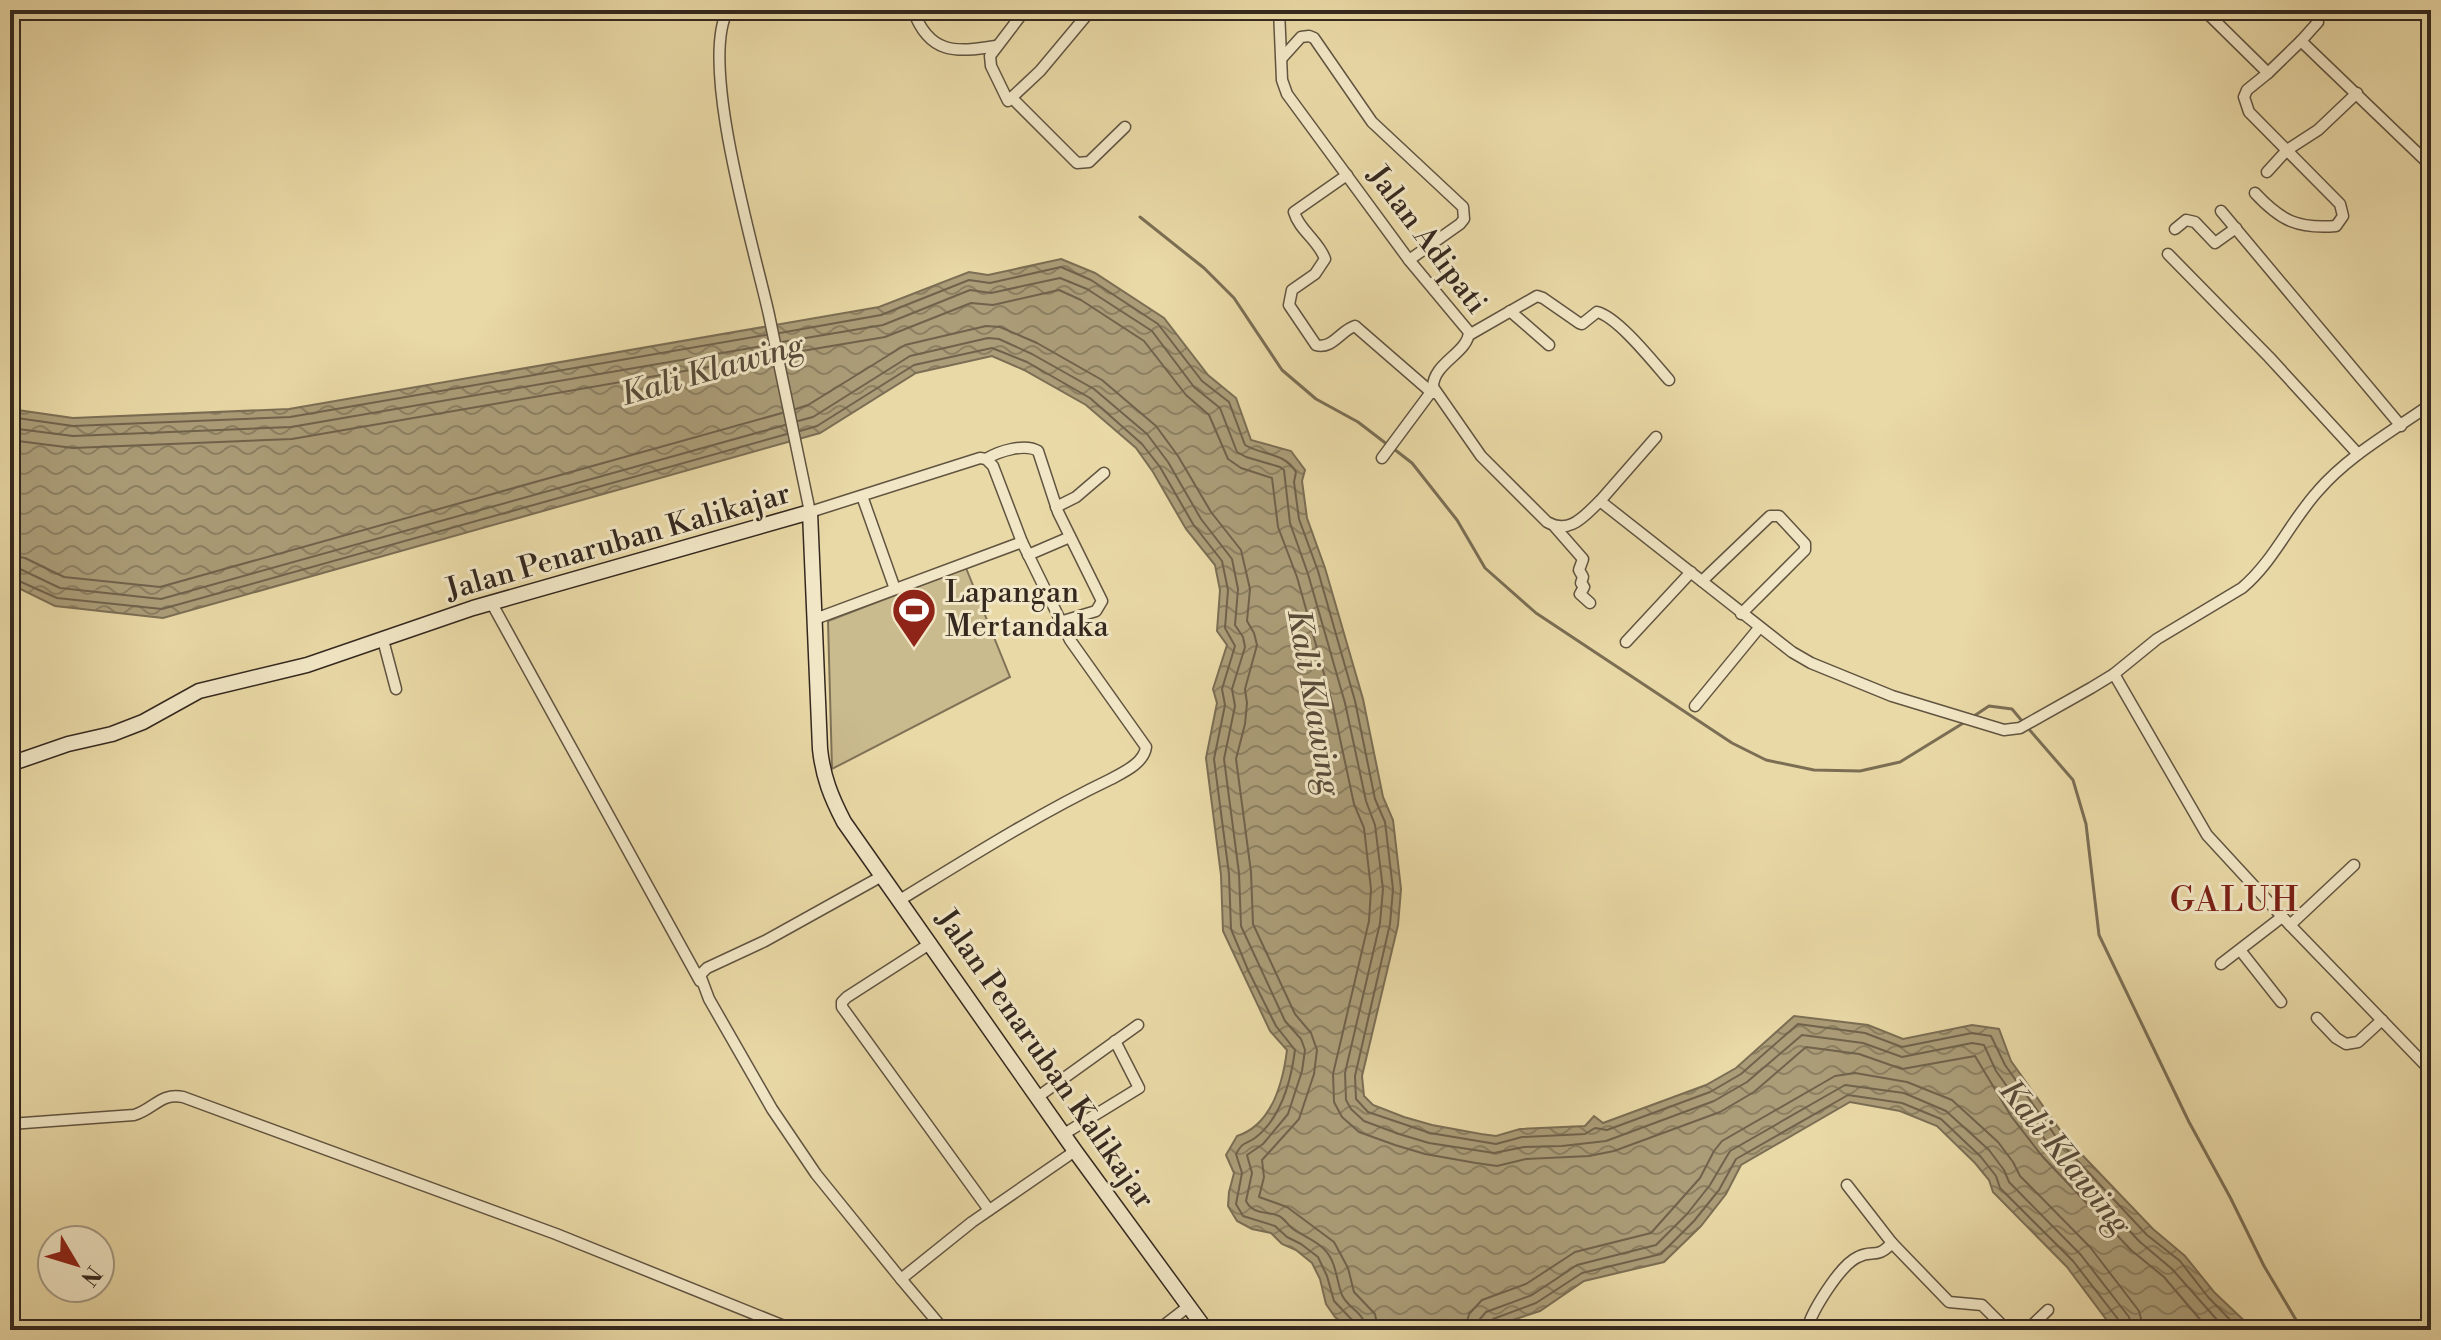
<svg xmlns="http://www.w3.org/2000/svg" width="2441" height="1340" viewBox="0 0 2441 1340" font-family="'Libre Bodoni',serif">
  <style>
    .park { fill: #cabb8f; stroke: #7f7257; stroke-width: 2 }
    .water { fill: url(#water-waves); stroke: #7b6e54; stroke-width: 2 }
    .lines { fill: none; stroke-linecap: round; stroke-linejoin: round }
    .shore { stroke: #70624c; stroke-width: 2 }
    .stream { stroke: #7b6e54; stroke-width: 3 }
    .street-casing { stroke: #615441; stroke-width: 13 }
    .secondary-casing { stroke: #34281f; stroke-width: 17 }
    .street { stroke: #f1e6c5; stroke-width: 10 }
    .secondary { stroke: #f1e6c5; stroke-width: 14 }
    .labels { text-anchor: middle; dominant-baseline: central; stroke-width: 6; stroke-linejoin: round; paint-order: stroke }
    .street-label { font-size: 30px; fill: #34281f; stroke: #f1e6c5 }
    .poi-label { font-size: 30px; fill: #34281f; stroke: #f1e6c5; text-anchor: start }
    .water-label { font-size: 32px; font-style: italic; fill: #584b3a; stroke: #f1e6c5 }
    .quarter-label { font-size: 34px; letter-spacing: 2px; fill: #7a1f14; stroke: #f1e6c5 }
  </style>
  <defs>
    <pattern id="water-waves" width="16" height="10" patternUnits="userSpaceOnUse" patternTransform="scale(2)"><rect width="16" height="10" fill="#ab9d78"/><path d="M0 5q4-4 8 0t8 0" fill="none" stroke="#8c8062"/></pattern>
  </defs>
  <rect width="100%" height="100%" fill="#e9d9a6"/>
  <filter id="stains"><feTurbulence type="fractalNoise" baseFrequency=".0025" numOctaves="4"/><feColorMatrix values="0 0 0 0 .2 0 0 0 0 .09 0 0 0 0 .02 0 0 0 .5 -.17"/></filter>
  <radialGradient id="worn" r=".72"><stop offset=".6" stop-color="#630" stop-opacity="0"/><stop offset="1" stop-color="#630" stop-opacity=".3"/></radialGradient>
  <path class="park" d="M966 568 1010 677 832 769 828 621Z"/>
  <path class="water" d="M1061 259 1095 273 1164 318 1208 375 1236 398 1251 440 1291 451 1305 470 1302 481 1307 518 1325 568 1363 699 1383 797 1393 820 1401 889 1398 925 1362 1076 1364 1096 1373 1105 1404 1117 1432 1125 1481 1134 1496 1136 1520 1129 1585 1126 1594 1116 1603 1123 1706 1085 1736 1068 1794 1016 1868 1025 1903 1039 1972 1025 1999 1029 2011 1061 2065 1137 2153 1229 2185 1256 2214 1292 2254 1330H2117L2106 1319 2067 1267 1993 1192 1989 1180 1975 1163 1937 1126 1900 1111 1850 1102 1741 1165 1726 1194 1701 1226 1664 1262 1584 1281 1540 1311 1482 1330H1352L1335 1317 1326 1304 1320 1279 1312 1263 1296 1250 1282 1244 1271 1233 1252 1229 1237 1221 1228 1206 1229 1192 1234 1173 1226 1155 1237 1136C1272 1125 1283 1082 1287 1050L1270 1031 1223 931 1221 875 1206 758 1217 703 1213 689 1227 645 1217 631 1220 590 1215 565 1186 529 1153 472 1136 448 1086 405 1024 370 992 356 916 373 820 433 163 618 55 606 10 584V409L73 418 289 409 879 307 969 272 988 275Z"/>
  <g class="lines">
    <g class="shore">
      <path d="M780 333 881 315 969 280 990 283 1061 267 1091 280 1158 324 1202 381 1229 402 1245 445C1264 456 1284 452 1296 472L1294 482 1299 519 1318 571 1355 701 1375 799 1385 822 1393 889 1390 924 1355 1076 1356 1099 1368 1112 1430 1133 1496 1144 1522 1137 1585 1134 1595 1128 1607 1130 1710 1092 1741 1074 1798 1024 1865 1033 1902 1047 1972 1033 1991 1036 2005 1065 2059 1141 2147 1235 2180 1261 2208 1297 2240 1330"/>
      <path d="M782 342 883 325 970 290 991 293 1060 278 1087 289 1152 331 1194 387 1220 408 1237 452 1246 457 1280 467 1284 470 1290 523 1308 574 1345 703 1366 801 1375 825 1383 889 1380 923 1345 1073 1346 1100 1351 1109 1364 1121 1399 1134 1429 1143 1494 1153 1524 1147 1562 1146 1606 1141 1714 1101 1747 1082 1802 1035 1863 1043 1902 1057 1972 1043 1984 1045 1996 1071 2051 1148 2140 1242 2172 1269 2226 1330"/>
      <path d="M784 354 885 337 971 303 993 305 1059 290 1081 300 1144 341 1186 395 1209 415 1228 459 1241 468 1272 478 1278 527 1297 577 1333 706 1354 804 1364 828 1371 889 1369 921 1333 1074 1334 1102 1342 1117 1359 1132 1395 1145 1425 1154 1476 1163 1497 1166 1526 1159 1589 1156 1614 1151 1720 1112 1754 1092 1806 1047 1859 1054 1902 1069 1975 1056 2011 1116 2042 1156 2131 1250 2164 1277 2209 1330"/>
      <path d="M796 409 808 405 905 345 986 326 1000 327 1037 343 1102 380 1156 426 1178 456 1211 512 1241 550 1250 589 1247 621 1254 633 1257 645 1245 689 1247 703 1245 724 1236 759 1251 872 1253 924 1295 1014 1311 1033 1317 1050 1314 1074 1299 1119 1262 1160 1264 1177 1259 1197 1287 1207 1334 1242 1348 1268 1354 1292 1375 1314 1378 1330"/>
      <path d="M10 417 73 426 290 417 766 335"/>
      <path d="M798 421 813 417 910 356 988 338 999 339 1032 354 1094 389 1147 434 1168 462 1201 519 1232 559 1238 589 1235 625 1243 637 1245 647 1232 689 1235 706 1224 759 1239 873 1241 926 1285 1021 1301 1039 1305 1050 1302 1071 1288 1114 1263 1144 1247 1155 1252 1173 1246 1201C1253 1215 1267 1211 1279 1216 1285 1219 1288 1225 1293 1229 1303 1236 1315 1240 1324 1249 1337 1262 1336 1280 1342 1295 1349 1310 1365 1312 1366 1330"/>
      <path d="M10 428 73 436 291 427 768 345"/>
      <path d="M800 431 817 426 914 365 992 348 1027 362 1090 398 1142 444 1160 467 1193 524 1222 561 1228 590 1225 628 1235 646 1222 689 1225 705 1214 759 1229 874 1231 929 1248 970 1276 1026 1295 1050C1291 1081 1281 1118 1255 1138 1245 1145 1243 1141 1236 1154L1242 1173 1236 1204 1243 1216 1275 1226 1287 1237 1301 1244 1318 1257 1327 1276 1334 1301 1354 1322 1356 1330"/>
      <path d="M10 440 73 448 292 439 771 356"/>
      <path d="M10 555 25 558 64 577 160 587 782 413"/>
      <path d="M10 567 20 569 60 588 161 599 785 425"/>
      <path d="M10 577 57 598 162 609 787 434"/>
      <path d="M1465 1330 1469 1314 1482 1300 1526 1284 1575 1252 1651 1233 1700 1178 1714 1151 1722 1141 1835 1076 1855 1073 1907 1082 1952 1100 1998 1142 2013 1162 2020 1176 2090 1247 2139 1311 2144 1330"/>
      <path d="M1478 1330 1480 1319 1486 1312 1532 1295 1577 1265 1656 1245 1687 1214 1710 1185 1730 1151 1845 1085 1904 1093 1946 1111 1989 1150 2004 1170 2009 1182 2081 1255 2129 1317 2132 1330"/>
      <path d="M1488 1330 1493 1319 1536 1303 1582 1273 1661 1254 1694 1221 1719 1190 1736 1159 1848 1095 1902 1103 1941 1119 1981 1157 1996 1176 2000 1188 2073 1261 2121 1323 2122 1330"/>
    </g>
    <g class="stream">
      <path d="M1140 217 1204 268 1234 298 1282 370 1316 399 1358 422 1388 445"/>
      <path d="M1394 449 1412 463 1457 520 1485 568 1536 613 1732 743 1766 760 1814 770 1860 771 1900 762 1965 722"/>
      <path d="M1971 718 1989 706 2012 709 2022 721"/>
      <path d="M2027 727 2073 780 2086 824 2099 935 2189 1122 2230 1197 2264 1266 2302 1330"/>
    </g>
    <g class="street-casing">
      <g id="street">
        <path d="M728 10C698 63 755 251 769 315 783 380 796 447 810 512L980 458 986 459 993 466 1022 542 1070 640 1146 747C1144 763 1124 772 1111 779 1038 814 970 857 900 900"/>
        <path d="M913 10C929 54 955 53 996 46"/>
        <path d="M1025 10 990 56 991 66 1008 101 1040 71 1091 10"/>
        <path d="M1279 10 1282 80 1287 94 1409 260 1469 332C1468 353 1433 363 1433 387L1481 456 1547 522C1570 535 1584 516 1600 501L1792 652 1811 663 1892 696 2004 730 2020 728 2091 688 2114 674 2157 639 2242 588C2274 561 2290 522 2318 491 2349 455 2393 431 2431 404"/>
        <path d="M2204 10 2268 73 2301 41 2431 166"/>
        <path d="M2301 41 2318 22 2314 10"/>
        <path d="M1282 58 1301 37 1309 36 1314 38 1372 122 1463 207 1464 219 1460 224 1409 260"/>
        <path d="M1012 98 1077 163 1089 162 1125 127"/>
        <path d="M2267 172 2287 150 2318 130 2357 93"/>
        <path d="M1347 175 1294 212C1299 230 1319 241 1325 259L1315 274 1292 290 1289 305 1316 345C1332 350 1341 330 1355 326L1431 392"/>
        <path d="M2255 193C2281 221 2298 229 2336 226L2343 216 2340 204 2249 112 2244 97 2247 90 2268 73"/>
        <path d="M2221 211 2401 426"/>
        <path d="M2175 229 2186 220 2195 222 2215 243 2236 228"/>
        <path d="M2168 254 2269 357 2358 454"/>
        <path d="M1510 311 1549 345"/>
        <path d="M1469 335 1537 296 1543 298 1579 323 1582 324 1597 312C1618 317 1654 363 1669 380"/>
        <path d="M1382 458 1431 392 1434 393"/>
        <path d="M986 459C999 451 1025 443 1038 451L1058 512 1102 601 1096 611 1060 622"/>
        <path d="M862 496 895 589"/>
        <path d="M1600 501 1656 437"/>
        <path d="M1056 507 1076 497 1104 473"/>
        <path d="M1555 527 1583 559 1579 570 1583 577 1581 583 1584 587 1580 594 1590 603"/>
        <path d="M1028 555 1070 537"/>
        <path d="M1702 581 1770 516H1779L1805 544V550L1741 614"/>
        <path d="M491 602 700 981"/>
        <path d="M815 619 1022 542"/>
        <path d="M383 640 396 689"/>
        <path d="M1626 642 1691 572"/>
        <path d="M2114 674 2207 835 2290 925 2431 1071"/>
        <path d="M1695 706 1759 628"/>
        <path d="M882 876 765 941 707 968 700 975 709 999 772 1109 816 1174 901 1279"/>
        <path d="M2290 925 2354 865"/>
        <path d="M931 943 847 997 842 1002V1007L989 1210"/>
        <path d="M2240 950 2281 1002"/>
        <path d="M2221 964 2282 917"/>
        <path d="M2317 1018 2336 1038 2346 1044 2358 1042 2382 1020"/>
        <path d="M1039 1096 1138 1025"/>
        <path d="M10 1124 134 1115C153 1110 161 1092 183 1097L556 1234 794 1330"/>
        <path d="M2428 1126 2431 1124"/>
        <path d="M1064 1134 1139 1088 1115 1041"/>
        <path d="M1847 1185 1892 1243 1949 1302 1982 1305 2007 1330"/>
        <path d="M944 1330 901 1279 972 1222 1075 1151"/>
        <path d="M1158 1330 1189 1306"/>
        <path d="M1807 1330C1811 1312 1840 1265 1858 1257 1873 1249 1876 1260 1892 1243"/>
        <path d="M2027 1330 2048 1310"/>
      </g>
    </g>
    <g class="secondary-casing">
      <path id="secondary" d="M10 764 68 744 112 734 143 722 199 691 307 665 473 608 810 512 820 749C823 777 831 797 844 822L1075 1151 1206 1330"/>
    </g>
    <use href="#street" class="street"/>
    <use href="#secondary" class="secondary"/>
  </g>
  <defs>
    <g id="stadium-pin" transform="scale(2.3)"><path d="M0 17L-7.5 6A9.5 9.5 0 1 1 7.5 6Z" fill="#8f2418" stroke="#f1e6c5"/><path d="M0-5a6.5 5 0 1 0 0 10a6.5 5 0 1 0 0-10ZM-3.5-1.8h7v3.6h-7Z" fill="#fff"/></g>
  </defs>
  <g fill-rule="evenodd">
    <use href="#stadium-pin" x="914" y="610"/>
  </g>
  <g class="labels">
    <g class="street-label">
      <text transform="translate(1427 240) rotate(53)">Jalan Adipati</text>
      <text transform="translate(618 542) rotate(-16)">Jalan Penaruban Kalikajar</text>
      <text transform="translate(1045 1059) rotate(55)">Jalan Penaruban Kalikajar</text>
    </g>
    <g class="poi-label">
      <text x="945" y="593">Lapangan<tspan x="945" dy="34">Mertandaka</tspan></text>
    </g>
    <g class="water-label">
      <text transform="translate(712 370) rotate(-16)">Kali Klawing</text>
      <text transform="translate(1314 702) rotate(80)">Kali Klawing</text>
      <text transform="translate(2065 1157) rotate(51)">Kali Klawing</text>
    </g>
    <g class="quarter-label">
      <text x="2235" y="901">GALUH</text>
    </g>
  </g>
  <rect width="2441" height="1340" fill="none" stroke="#e9d9a6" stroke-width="40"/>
  <rect x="12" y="12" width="2417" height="1316" fill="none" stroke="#34281f" stroke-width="4"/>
  <rect x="20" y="20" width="2401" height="1300" fill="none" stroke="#34281f" stroke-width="2"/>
  <g transform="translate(76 1264) rotate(128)"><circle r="38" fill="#f1e6c5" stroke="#a59a83" stroke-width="2"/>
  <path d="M0-6L14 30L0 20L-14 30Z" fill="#8f2418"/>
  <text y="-12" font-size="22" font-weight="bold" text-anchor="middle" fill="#34281f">N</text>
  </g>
  <rect width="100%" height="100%" filter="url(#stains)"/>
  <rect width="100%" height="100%" fill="url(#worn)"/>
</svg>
